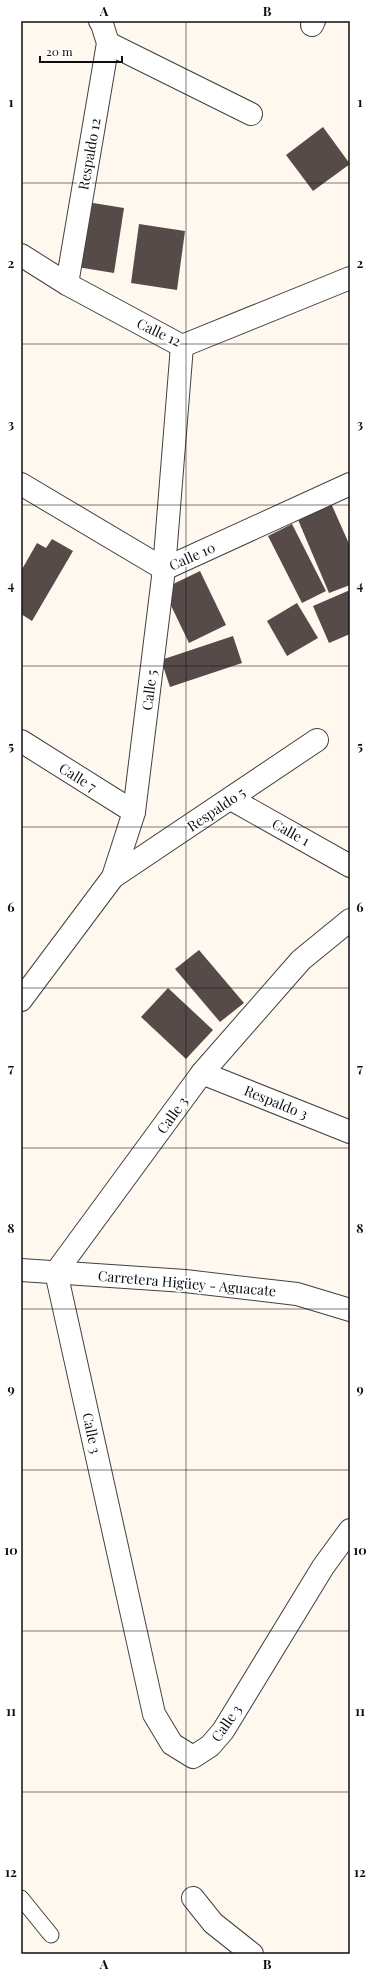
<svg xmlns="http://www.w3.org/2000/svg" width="371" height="1975" viewBox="0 0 371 1975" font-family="'Playfair Display',serif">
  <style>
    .building { fill: #574b49 }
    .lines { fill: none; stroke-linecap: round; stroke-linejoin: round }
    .service-casing { stroke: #414141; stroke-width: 17 }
    .minor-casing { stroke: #414141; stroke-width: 24 }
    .service { stroke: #fff; stroke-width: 15 }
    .minor { stroke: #fff; stroke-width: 22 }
    .grid { fill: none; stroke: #0e0e0e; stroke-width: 1; stroke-opacity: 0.55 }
    .labels { text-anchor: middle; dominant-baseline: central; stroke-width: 4; stroke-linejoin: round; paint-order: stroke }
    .street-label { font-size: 14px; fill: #0e0e0e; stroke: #fff }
    .neatline { fill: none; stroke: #0e0e0e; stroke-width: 1.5 }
    .grid-label { font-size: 13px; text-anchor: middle; font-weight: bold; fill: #0e0e0e }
  </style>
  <rect width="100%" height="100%" fill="#fff8ee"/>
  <g class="building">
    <path d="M323 127 350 164 313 191 286 155Z"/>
    <path d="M87 202 124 208 114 273 77 267Z"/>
    <path d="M139 224 185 231 177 290 131 283Z"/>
    <path d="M330 501 350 546V585L329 593 296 515Z"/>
    <path d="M292 524 326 591 302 603 268 536Z"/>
    <path d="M52 539 73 551 32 621 21 614V571L37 543 46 548Z"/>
    <path d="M200 571 226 625 189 643 163 589Z"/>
    <path d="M350 590V634L329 643 313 606Z"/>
    <path d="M297 603 318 638 287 656 267 621Z"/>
    <path d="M233 636 242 663 170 687 161 660Z"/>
    <path d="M199 950 244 1003 220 1022 175 969Z"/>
    <path d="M168 988 213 1030 186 1059 141 1017Z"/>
  </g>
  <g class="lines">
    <g class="service-casing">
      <path id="service" d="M21 1898 51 1935"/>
    </g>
    <g class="minor-casing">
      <g id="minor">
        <path d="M312 25 314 21"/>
        <path d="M108 43 251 114"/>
        <path d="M21 255 67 284 182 346"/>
        <path d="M67 284 108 43 102 24 100 21"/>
        <path d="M182 346 350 278"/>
        <path d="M21 484 164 569 350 484"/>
        <path d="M21 741 134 812"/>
        <path d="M231 799 350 866"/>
        <path d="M113 877 317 740"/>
        <path d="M350 920 301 960 202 1073 56 1272 154 1714 172 1744 193 1757 210 1746 223 1731 323 1567 350 1530"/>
        <path d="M21 1000 113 877 134 812 164 569 182 346"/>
        <path d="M202 1073 350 1132"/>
        <path d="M21 1270 185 1281 297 1294 350 1310"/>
        <path d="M193 1898 213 1923 252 1954"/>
      </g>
    </g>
    <use href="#service" class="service"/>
    <use href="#minor" class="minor"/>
  </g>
  <path class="grid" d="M186 21V1954M21 183H350M21 344H350M21 505H350M21 666H350M21 827H350M21 988H350M21 1148H350M21 1309H350M21 1470H350M21 1631H350M21 1792H350"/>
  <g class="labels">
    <g class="street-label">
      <text transform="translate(89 154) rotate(-80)">Respaldo 12</text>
      <text transform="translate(159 332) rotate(25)">Calle 12</text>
      <text transform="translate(192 556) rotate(-24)">Calle 10</text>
      <text transform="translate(149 690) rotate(-83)">Calle 5</text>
      <text transform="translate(78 777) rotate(32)">Calle 7</text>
      <text transform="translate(216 809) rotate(-34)">Respaldo 5</text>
      <text transform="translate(291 832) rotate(29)">Calle 1</text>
      <text transform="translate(276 1102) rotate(22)">Respaldo 3</text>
      <text transform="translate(172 1115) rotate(-54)">Calle 3</text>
      <text transform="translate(187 1283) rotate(5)">Carretera Higüey - Aguacate</text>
      <text transform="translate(92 1433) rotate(78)">Calle 3</text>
      <text transform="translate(226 1723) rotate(-55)">Calle 3</text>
    </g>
  </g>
  <rect width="371" height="1975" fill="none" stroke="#ffffff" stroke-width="44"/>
  <path d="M40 56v6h82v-6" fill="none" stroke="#0e0e0e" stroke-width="2"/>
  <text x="46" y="56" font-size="12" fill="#0e0e0e" stroke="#ffffff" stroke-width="3" paint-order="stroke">20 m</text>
  <rect x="22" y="22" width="327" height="1931" class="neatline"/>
  <g class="grid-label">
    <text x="104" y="16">A</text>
    <text x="267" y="16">B</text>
    <text x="11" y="107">1</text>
    <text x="360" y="107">1</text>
    <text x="11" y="268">2</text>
    <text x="360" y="268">2</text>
    <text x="11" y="429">3</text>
    <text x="360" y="429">3</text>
    <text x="11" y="590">4</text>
    <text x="360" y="590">4</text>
    <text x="11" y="751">5</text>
    <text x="360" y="751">5</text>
    <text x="11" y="912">6</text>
    <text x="360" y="912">6</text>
    <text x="11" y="1073">7</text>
    <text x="360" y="1073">7</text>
    <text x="11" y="1233">8</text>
    <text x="360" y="1233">8</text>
    <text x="11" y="1394">9</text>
    <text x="360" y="1394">9</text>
    <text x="11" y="1555">10</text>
    <text x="360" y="1555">10</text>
    <text x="11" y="1716">11</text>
    <text x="360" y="1716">11</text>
    <text x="11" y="1877">12</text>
    <text x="360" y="1877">12</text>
    <text x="104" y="1969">A</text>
    <text x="267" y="1969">B</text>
  </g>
</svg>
